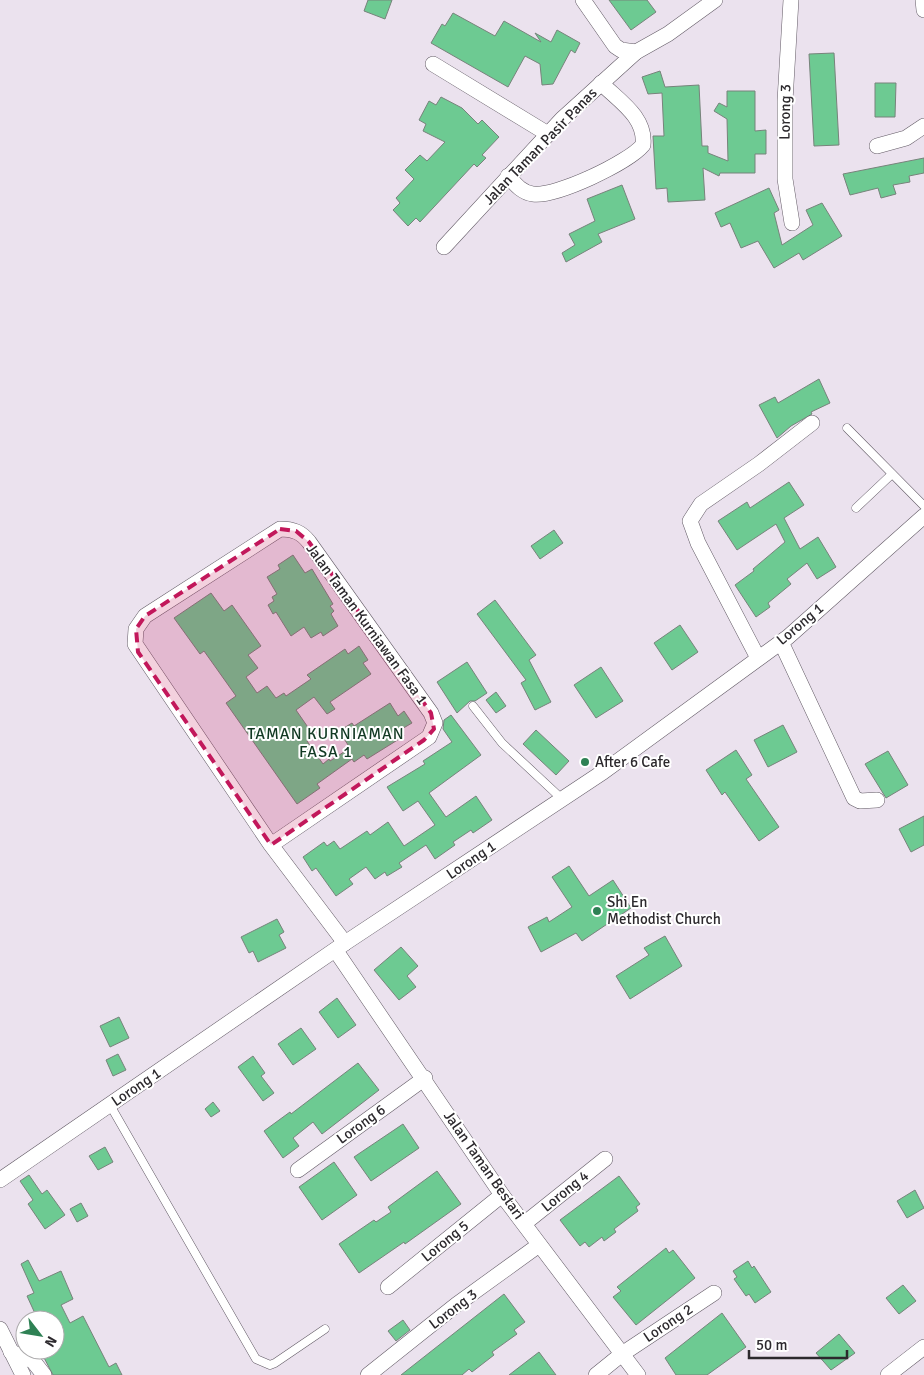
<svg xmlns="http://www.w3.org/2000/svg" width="924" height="1375" viewBox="0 0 924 1375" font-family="Signika,sans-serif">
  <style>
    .building { fill: #6dca92; stroke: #77837b }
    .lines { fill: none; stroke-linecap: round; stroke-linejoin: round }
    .lane-casing { stroke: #625a65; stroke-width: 9 }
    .street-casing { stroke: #625a65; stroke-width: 16 }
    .lane { stroke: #fff; stroke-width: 8 }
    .street { stroke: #fff; stroke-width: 15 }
    .marked { fill: #c2185b; fill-opacity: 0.2; stroke: #c2185b; stroke-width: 4; stroke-dasharray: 10 6; stroke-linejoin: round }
    .poi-dot { fill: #2e8154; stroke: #fff; stroke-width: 2 }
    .labels { text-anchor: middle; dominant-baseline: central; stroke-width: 4; stroke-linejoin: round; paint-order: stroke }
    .street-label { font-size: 15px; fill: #2c292d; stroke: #fff }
    .poi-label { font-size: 15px; fill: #2c292d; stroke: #fff; text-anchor: start }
    .neighbourhood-label { font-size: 16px; letter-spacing: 1px; fill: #123923; stroke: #fff }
  </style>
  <rect width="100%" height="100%" fill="#ebe2ee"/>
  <g class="building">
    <path d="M368 0H392L385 19 364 11Z"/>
    <path d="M609 0H647L656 12 631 30Z"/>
    <path d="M453 13 495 36 504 21 541 42 535 33 551 42 557 30 580 43 575 53 571 50 553 84 542 85 540 64 525 56 508 87 431 43 442 24 445 26Z"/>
    <path d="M834 53 839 145 814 146 809 54Z"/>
    <path d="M660 71 665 87 699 85 702 146H708V153L728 161 727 119 714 111 719 103 727 107V91H755V131L766 130V154H755V173H720L719 176 703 168 705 200 668 202 667 188 656 189 653 136H664L662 93 648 94 642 77Z"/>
    <path d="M875 83H896L895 117H875Z"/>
    <path d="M441 97 462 108 478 124 482 120 499 137 482 155 486 158 477 167 474 164 420 222 416 218 408 226 393 210 400 203 396 198 414 179 405 170 420 155 427 161 445 142 423 131 426 124 419 120 429 101 436 105Z"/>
    <path d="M924 158V173L909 176 910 182 893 185 896 194 881 198 878 188 850 195 843 174Z"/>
    <path d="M622 185 635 219 598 234 602 242 566 262 562 253 575 245 569 234 595 221 587 199Z"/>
    <path d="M769 188 779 210 774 213 782 245 813 225 806 210 822 203 842 236 803 260 799 253 774 268 758 241 741 248 730 223 721 227 715 213Z"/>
    <path d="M819 379 830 403 811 412 812 414 791 426 777 438 759 405 775 397 778 403Z"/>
    <path d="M789 482 804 505 784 518 800 549 818 537 836 567 817 579 807 563 787 579 791 584 768 603 770 607 756 617 735 585 754 571 753 569 785 542 776 524 737 550 718 521 747 502 750 508Z"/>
    <path d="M554 530 563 543 540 559 531 546Z"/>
    <path d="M293 555 305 573 312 569 333 604 330 606 334 611 331 614 338 626 323 636 321 632 311 638 304 627 291 636 276 612 273 614 268 605 274 601 272 597 277 594 267 577 280 569 278 565Z"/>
    <path d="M211 593 224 611 232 605 261 646 248 655 258 668 246 677 257 693 267 686 276 698 284 693 286 696 311 679 307 675 345 649 348 654 359 646 368 660 363 663 371 674 330 702 335 709 327 714 314 697 296 710 314 736 307 741 323 764 329 759 330 761 350 748 339 731 352 723 354 726 390 703 398 716 404 711 412 723 400 730 404 736 367 759 364 755 354 762 352 759 317 784 320 788 297 804 226 703 236 696 204 651 200 654 174 618Z"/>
    <path d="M495 600 536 655 529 660 551 702 535 710 521 683 526 680 477 614Z"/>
    <path d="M680 625 698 652 672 670 654 643Z"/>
    <path d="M467 662 487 693 475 701H470L457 713 437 682Z"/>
    <path d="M601 667 623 701 596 718 574 685Z"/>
    <path d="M496 692 506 706 496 713 486 700Z"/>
    <path d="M451 715 481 755 429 793 446 817 476 796 492 820 473 833 471 830 453 842 455 845 435 859 426 845 399 863 402 867 387 876 385 872 375 879 366 867 349 879 353 884 336 896 316 868 312 871 303 857 324 842 327 846 334 841 340 849 367 831 370 835 388 822 404 846 435 825 418 801 403 811 387 787 425 764 423 761 452 742 443 729 444 720Z"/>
    <path d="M783 725 797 752 768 767 754 740Z"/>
    <path d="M536 730 569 761 556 775 523 744Z"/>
    <path d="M736 750 752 775 746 779 779 827 759 841 725 792 722 795 706 770Z"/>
    <path d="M888 751 908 785 886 798 865 764Z"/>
    <path d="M924 816V845L911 852 899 829Z"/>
    <path d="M569 866 589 896 613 880 631 908 582 941 576 933 541 952 528 927 547 917 549 922 572 907 552 877Z"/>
    <path d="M277 919 284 932 279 935 286 948 258 962 253 951 249 953 241 937Z"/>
    <path d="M665 936 682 966 630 999 616 976 649 955 644 948Z"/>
    <path d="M401 947 418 966 407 976 416 987 399 1000 374 970Z"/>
    <path d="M337 998 356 1025 338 1038 319 1012Z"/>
    <path d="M119 1017 129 1038 110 1047 100 1026Z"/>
    <path d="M301 1028 316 1049 293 1065 278 1044Z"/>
    <path d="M118 1054 126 1070 113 1076 106 1060Z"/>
    <path d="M253 1056 265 1073 261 1076 274 1093 263 1101 238 1067Z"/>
    <path d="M358 1063 379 1090 322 1134 313 1122 293 1138 299 1146 283 1158 264 1131 290 1112 291 1114Z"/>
    <path d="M213 1102 220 1111 211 1117 205 1109Z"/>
    <path d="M403 1124 419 1148 371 1181 354 1157Z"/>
    <path d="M105 1147 113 1162 98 1170 89 1156Z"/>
    <path d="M334 1162 357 1195 322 1220 299 1187Z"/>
    <path d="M437 1171 461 1204 405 1244 404 1242 359 1273 339 1244 374 1220 376 1222 391 1212 388 1207Z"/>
    <path d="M29 1175 42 1194 47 1190 65 1215 45 1229 28 1204 33 1200 20 1181Z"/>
    <path d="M619 1176 640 1204 636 1207 638 1211 614 1229 616 1232 604 1241 602 1237 589 1247 585 1242 580 1246 560 1220Z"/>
    <path d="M915 1190 924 1208 907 1218 897 1201Z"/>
    <path d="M81 1203 88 1216 77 1222 70 1209Z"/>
    <path d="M666 1248 669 1253 673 1250 695 1278 636 1325 613 1297 621 1291 617 1287Z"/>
    <path d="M28 1260 39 1281 61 1271 73 1299 61 1305 70 1323 83 1316 109 1367 116 1363 122 1375H53L40 1350H55V1320H38L27 1296 34 1293 21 1264Z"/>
    <path d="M748 1261 752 1268 754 1266 771 1292 755 1303 749 1294 746 1296 734 1279 737 1277 733 1271Z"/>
    <path d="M903 1285 916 1301 899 1314 886 1298Z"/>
    <path d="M504 1294 525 1322 514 1330 517 1334 492 1352 494 1355 472 1372 469 1369 462 1375H401Z"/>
    <path d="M722 1313 746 1347 707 1375H676L665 1358Z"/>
    <path d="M403 1320 410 1330 396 1341 388 1331Z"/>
    <path d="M839 1334 855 1353 831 1370 816 1353Z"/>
    <path d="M539 1352 556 1375H509Z"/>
  </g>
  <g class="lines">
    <g class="lane-casing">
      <g id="lane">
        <path d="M847 428 924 506"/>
        <path d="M856 508 892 474"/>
        <path d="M473 706 502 743 562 799"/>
        <path d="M110 1105 256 1359 270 1365 275 1363 325 1329"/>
      </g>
    </g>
    <g class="street-casing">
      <g id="street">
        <path d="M583 0 615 46 621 50 636 52"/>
        <path d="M791 0 785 101V179L792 223"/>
        <path d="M923 0 924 10"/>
        <path d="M433 64 548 134"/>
        <path d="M877 146 906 138 924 126"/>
        <path d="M508 176C515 184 522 193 533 194 556 197 628 163 643 145 646 117 619 101 601 83"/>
        <path d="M444 247 562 119 636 52 668 34 715 0"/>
        <path d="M781 642 854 798 860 801 877 800"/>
        <path d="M758 658 698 543 690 521 701 504 759 464 812 423"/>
        <path d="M271 845 429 737 435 723 431 713 309 542C301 532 293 529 280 529L145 616 136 629 135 644 271 845 345 943"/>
        <path d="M336 951 502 1195 638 1375"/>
        <path d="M298 1170 425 1078"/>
        <path d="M0 1180 345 943 603 772 788 637 924 516"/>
        <path d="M525 1223 605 1159"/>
        <path d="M388 1287 502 1195"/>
        <path d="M0 1329 23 1375"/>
        <path d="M11 1352 33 1361 44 1375"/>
        <path d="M368 1375 456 1305 539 1245"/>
        <path d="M596 1375 622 1354 714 1293"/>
        <path d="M888 1375 924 1347"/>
      </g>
    </g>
    <use href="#lane" class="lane"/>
    <use href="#street" class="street"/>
  </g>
  <path class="marked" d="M280 529 296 531 309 542 431 713 434 729 424 740 271 845 138 652 136 629 145 616Z"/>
  <g class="poi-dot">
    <circle cx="585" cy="762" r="5"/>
    <circle cx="597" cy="911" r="5"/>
  </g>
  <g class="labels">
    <g class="street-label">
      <text transform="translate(785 112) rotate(-89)">Lorong 3</text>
      <text transform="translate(540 146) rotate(-46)">Jalan Taman Pasir Panas</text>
      <text transform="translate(367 624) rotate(54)">Jalan Taman Kurniawan Fasa 1</text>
      <text transform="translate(800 624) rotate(-40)">Lorong 1</text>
      <text transform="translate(471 860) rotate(-34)">Lorong 1</text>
      <text transform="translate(136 1087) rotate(-34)">Lorong 1</text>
      <text transform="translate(361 1124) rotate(-36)">Lorong 6</text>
      <text transform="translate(484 1165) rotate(55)">Jalan Taman Bestari</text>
      <text transform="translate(565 1191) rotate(-39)">Lorong 4</text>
      <text transform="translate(445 1241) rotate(-39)">Lorong 5</text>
      <text transform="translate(453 1309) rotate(-37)">Lorong 3</text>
      <text transform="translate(668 1323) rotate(-34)">Lorong 2</text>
    </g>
    <g class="poi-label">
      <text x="595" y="762">After 6 Cafe</text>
      <text x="607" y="902">Shi En<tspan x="607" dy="17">Methodist Church</tspan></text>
    </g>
    <g class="neighbourhood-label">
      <text x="326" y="734">TAMAN KURNIAMAN<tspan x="326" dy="18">FASA 1</tspan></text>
    </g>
  </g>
  <g transform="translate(40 1335) rotate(121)"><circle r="24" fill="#ffffff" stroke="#aba9ab"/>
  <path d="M0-4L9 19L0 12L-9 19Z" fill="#2e8154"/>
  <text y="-8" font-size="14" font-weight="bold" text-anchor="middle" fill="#2c292d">N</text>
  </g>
  <path d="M749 1350v8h98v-8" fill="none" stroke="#2c292d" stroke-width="2.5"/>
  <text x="756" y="1350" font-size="15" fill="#2c292d" stroke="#ffffff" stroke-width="4" paint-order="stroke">50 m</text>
</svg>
